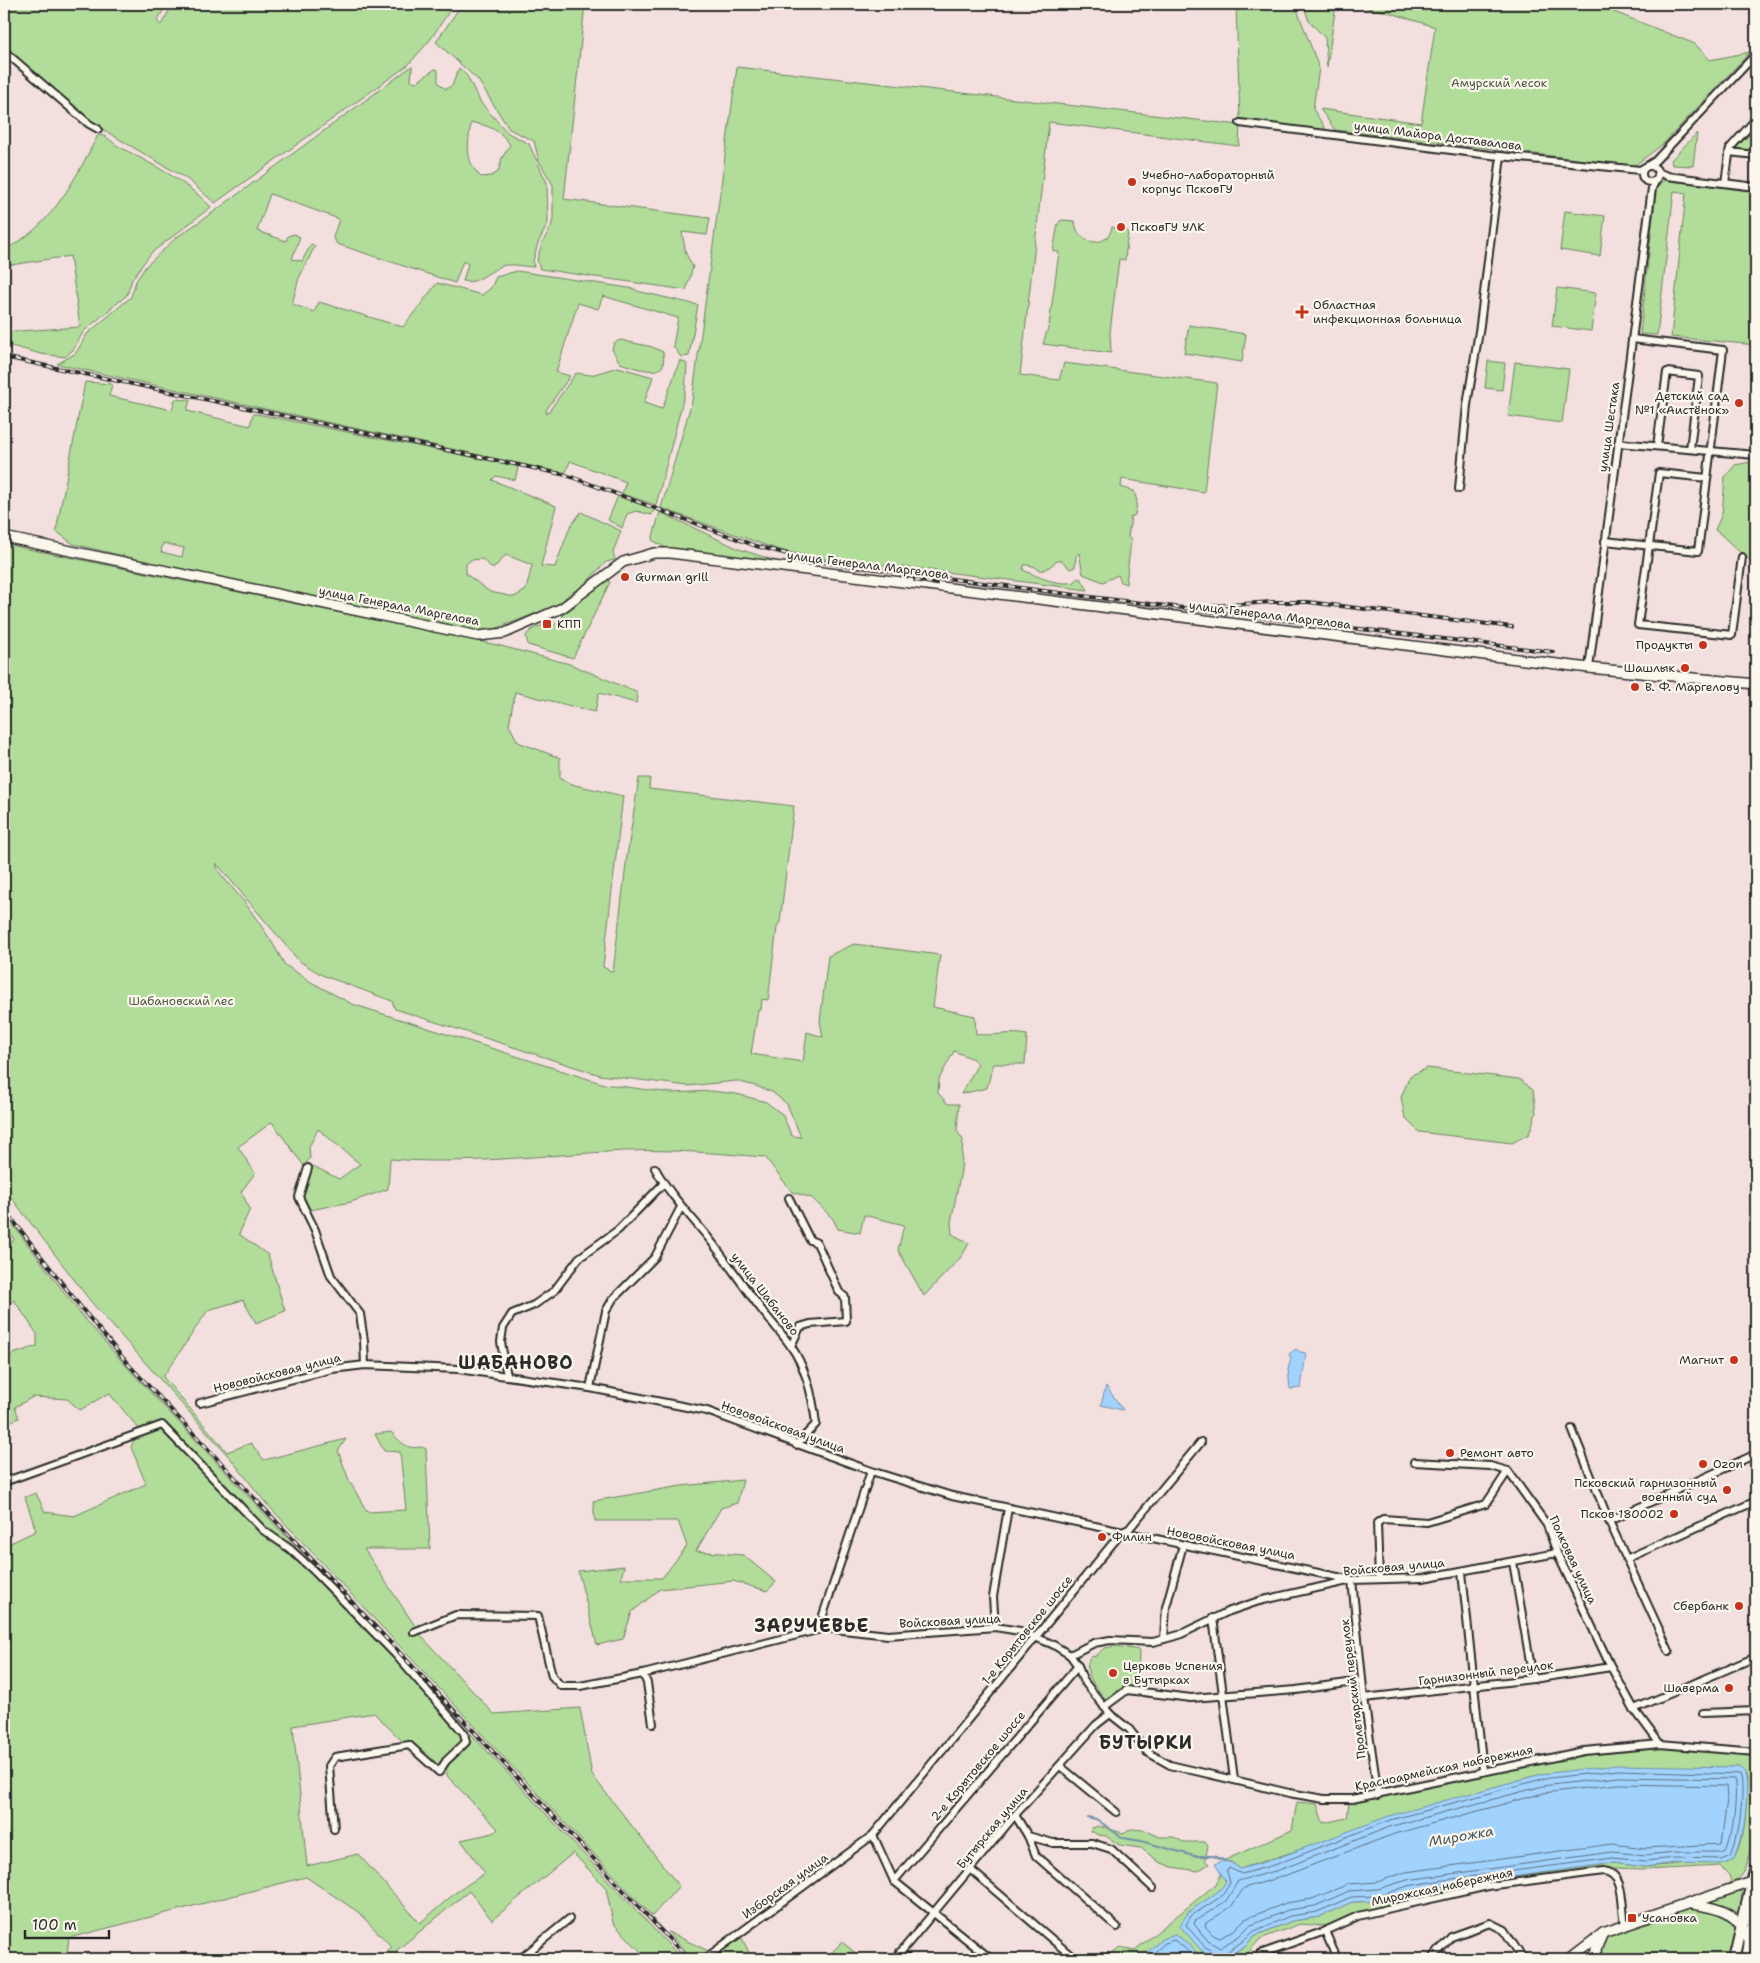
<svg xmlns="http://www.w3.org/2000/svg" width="1760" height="1963" viewBox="0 0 1760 1963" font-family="'Shantell Sans',sans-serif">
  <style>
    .green { fill: #b1dc99; stroke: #6e8462; fill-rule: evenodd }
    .water { fill: #a2d3ff; stroke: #7290aa }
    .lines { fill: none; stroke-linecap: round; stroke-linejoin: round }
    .shore { stroke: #5b6e80; stroke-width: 1 }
    .stream { stroke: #7290aa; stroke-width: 2 }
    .street-casing { stroke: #2b2b2b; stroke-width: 10 }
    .secondary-casing { stroke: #2b2b2b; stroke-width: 12 }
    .primary-casing { stroke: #2b2b2b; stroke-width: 14 }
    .street { stroke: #fbf7ec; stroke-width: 6 }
    .secondary { stroke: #fbf7ec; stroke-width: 9 }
    .primary { stroke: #fbf7ec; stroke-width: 10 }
    .rail-casing { stroke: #2b2b2b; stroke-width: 4 }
    .rail { stroke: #fbf7ec; stroke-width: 2; stroke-dasharray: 5.5; stroke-linecap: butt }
    .poi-dot { fill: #c8321e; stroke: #fbf7ec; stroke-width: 2 }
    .labels { text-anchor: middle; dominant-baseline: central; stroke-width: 4.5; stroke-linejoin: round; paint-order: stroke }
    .park-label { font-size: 12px; fill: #4c5746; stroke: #fbf7ec }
    .street-label { font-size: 12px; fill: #2b2b2b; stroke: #fbf7ec }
    .poi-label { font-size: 12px; fill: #2b2b2b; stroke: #fbf7ec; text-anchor: start }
    .water-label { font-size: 14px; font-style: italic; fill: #495560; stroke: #fbf7ec }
    .district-label { font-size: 18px; font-weight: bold; letter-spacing: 1px; fill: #2b2b2b; stroke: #fbf7ec }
  </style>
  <rect width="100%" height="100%" fill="#f2dfde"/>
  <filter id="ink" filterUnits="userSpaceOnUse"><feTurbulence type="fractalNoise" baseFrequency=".02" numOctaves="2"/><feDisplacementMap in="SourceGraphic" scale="10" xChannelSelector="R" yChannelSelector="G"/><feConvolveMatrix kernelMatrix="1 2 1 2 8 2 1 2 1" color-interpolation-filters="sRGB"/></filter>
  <g filter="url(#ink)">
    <g class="green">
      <path d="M4 4H167L157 21 161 25 173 4H454L430 40 408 65 215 203 187 179 102 129 88 124 10 61 4 66Z"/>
      <path d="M462 4H585L564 199 710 218 707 235 682 232 686 254 693 267 686 290 540 269 537 260 542 243 551 227 553 219V185L539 161 534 141 509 129 478 80 436 42Z"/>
      <path d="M1236 4H1295L1319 68 1313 109 1327 131 1240 120Z"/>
      <path d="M1303 4H1336L1327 67 1325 38 1309 21Z"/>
      <path d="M1346 4H1594L1695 44 1710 60 1750 52 1663 144 1634 166 1335 130 1320 109 1421 123 1435 27 1388 12Z"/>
      <path d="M412 66 411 81 417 82 435 69 438 70V82L445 89 452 86 459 68 467 76 481 103 508 133 529 144 547 183 548 223 538 243 533 261 534 267C526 267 515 264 506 265 490 268 480 285 463 281L468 264 463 261 455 283 337 244 333 237 339 219 270 194 257 231 286 241 288 236 294 234 300 237 292 259 302 261 311 244 315 246 299 278 292 304 314 312 319 302 403 327 437 283 482 295 491 288 496 277 517 271 635 289 637 291 698 305 689 356 681 357 673 346 678 318 603 296 598 309 578 303 556 372 570 376 546 410 547 414 576 373 591 375 618 367 653 377 644 403 662 409 680 360 687 364 685 392 656 505 622 494 626 482 570 461 566 472H558L57 364 76 353 87 334 131 297 136 281 146 266 177 237 215 211ZM471 123C487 124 502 131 510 145L502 158 498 172 491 176 481 177C464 161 468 144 471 123Z"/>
      <path d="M737 67 1240 125 1239 146 1049 122 1020 375 1059 380 1064 363 1217 383 1204 492 1122 479 1121 487 1134 491 1137 501 1135 515 1131 517 1128 537 1131 540 1126 584 1121 582 1118 575 1103 582 1083 574 1079 553 1076 556 1075 567 1070 569 1062 561H1057C1034 580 1043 564 1024 565L1023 570C1039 577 1057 586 1075 582L1078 578 1082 580 1088 590 930 570 816 558 779 550 661 508 692 401Z"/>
      <path d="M1756 128V151L1734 150Z"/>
      <path d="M1697 133 1693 166 1672 165 1671 160Z"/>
      <path d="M98 135C107 135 111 142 118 146 151 164 184 179 211 207L151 253 132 279 127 295 83 332 74 349 65 357 41 354 4 344V332L80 327 70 256 4 266V250C52 227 75 179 98 135Z"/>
      <path d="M1666 180 1756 192V345L1671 337 1686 193 1674 191 1657 335 1640 334 1656 189 1661 182Z"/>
      <path d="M1565 211 1605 216 1600 256 1560 250Z"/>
      <path d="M1061 220 1075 221C1076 245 1108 250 1112 227L1128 231 1125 260 1119 259 1110 332 1111 353 1043 344 1049 325 1059 252 1053 251 1058 224Z"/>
      <path d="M1557 288 1596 293 1591 331 1552 326Z"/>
      <path d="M1189 325 1246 334 1242 362 1184 353Z"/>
      <path d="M620 340 652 347 663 352C663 356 664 361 663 365 659 377 629 366 620 363L612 349 614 343Z"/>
      <path d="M1488 361 1505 363 1502 390 1485 388Z"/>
      <path d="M1515 362 1569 369 1562 423 1508 416Z"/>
      <path d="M85 382 112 384 109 396 172 410 175 399 190 400 187 411 250 426 253 414H257L516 466 518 468 515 480 496 476 492 480 556 506 541 566 555 567 570 527 581 512 621 531 613 552 615 560 606 562 583 586 569 594 558 605 492 630 477 631 153 563 73 544 56 531ZM163 543 184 548 182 557 161 552ZM506 555 532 565 526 590 514 597 490 592 466 574V564L471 560 482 559 493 569Z"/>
      <path d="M1756 461V577L1753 572 1755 562C1740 556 1729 540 1715 530L1722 514 1725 477 1735 465Z"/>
      <path d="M618 496 654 509 652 515 636 511 627 514 622 528 608 520Z"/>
      <path d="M660 512 739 549 779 562 666 548 652 540Z"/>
      <path d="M4 544 497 645 570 664 636 692 638 698 636 703 599 693 595 712 515 692 509 725 518 742 560 758V779L575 785 623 796 603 967 613 972 627 856 639 778H650L649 789 794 806 780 922 777 927 768 1000 762 999 761 1010H758L751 1054 803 1062 807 1032 823 1037 820 1021 828 956 854 944 940 955 933 1007 975 1016 976 1034C993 1037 1010 1031 1027 1035L1025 1064H993L987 1088 961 1094 978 1064 973 1059 954 1051 939 1079 938 1093 948 1104H959L957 1131 963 1140 961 1171 951 1222 952 1234 969 1243 962 1256 924 1296 898 1250 904 1225 864 1215 860 1233 838 1229 833 1219 812 1198 792 1192 765 1157C712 1153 659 1148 606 1152 534 1156 462 1165 390 1159L388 1189 351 1202 310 1210 303 1195 309 1173 313 1166 339 1179 360 1164 318 1129 309 1147 310 1158 304 1166 272 1122 238 1147 255 1173 241 1192 250 1209 239 1234 268 1255 285 1311 256 1323 243 1300 208 1310 163 1377 227 1452 251 1443 264 1460 346 1439 338 1451 349 1480 367 1512 406 1510 400 1452 384 1451 375 1434 391 1432C396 1437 402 1445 410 1447 416 1449 420 1445 426 1449L430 1549H364L423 1638 494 1714 580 1708 592 1775 679 1886 652 1916 265 1502 231 1459 92 1303 4 1188ZM216 863 299 961 322 975 392 1001 395 1009 600 1075 688 1086 736 1081 756 1086 772 1092 787 1104 801 1137 792 1136 782 1114 766 1102 737 1094 711 1091 672 1093 604 1084 352 1004 311 982 285 965 270 939 246 904 219 872Z"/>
      <path d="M603 578 610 582 573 658 528 645 526 636C532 626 542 625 553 626L562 619 563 614 574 607 576 602Z"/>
      <path d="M1427 1068 1519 1079 1533 1090 1536 1113 1529 1134 1512 1143 1419 1132 1405 1118 1401 1097 1410 1076Z"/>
      <path d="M4 1213 80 1313 126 1366 682 1959H648L613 1923 606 1888 573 1853 492 1920 469 1891 396 1951 402 1959H377L392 1947 358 1912 306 1877 69 1938 67 1954 68 1959H4V1546L36 1531 25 1497 36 1493 45 1512 74 1516 146 1484 131 1447 139 1429 109 1393 80 1410 67 1399 33 1397 15 1407 19 1418 4 1424V1357L37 1346V1334L14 1300 4 1309V1255L14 1239 4 1223ZM161 1428 264 1528 302 1553 296 1558 269 1540ZM374 1713 403 1742H411L437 1768 464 1742 444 1766 448 1777 498 1829 493 1833 461 1840 485 1873 455 1893 420 1923 358 1854 307 1866 293 1726Z"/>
      <path d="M743 1480 737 1503 721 1508 696 1551 743 1555 776 1582 767 1591 733 1581 660 1589 632 1612 623 1639 597 1645 578 1571 624 1566 621 1578H662L687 1546 678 1521H595L593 1501 681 1486Z"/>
      <path d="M1116 1646 1139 1650 1138 1686 1127 1687 1106 1700C1096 1686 1082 1674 1090 1657L1096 1656 1104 1648Z"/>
      <path d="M1665 1748 1756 1755C1756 1779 1755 1857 1742 1875 1737 1882 1727 1885 1719 1888L1731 1882 1729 1875 1720 1866 1645 1870 1613 1869 1535 1876 1460 1889 1356 1913 1327 1926 1300 1924 1260 1939 1243 1959H1225L1246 1945 1254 1936 1292 1921 1319 1917 1352 1902 1381 1901 1410 1891 1614 1863 1645 1867 1734 1859C1747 1839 1746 1800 1747 1776L1738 1767 1541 1774 1468 1795 1240 1869 1231 1862 1223 1861 1292 1830 1297 1802 1317 1804 1323 1823 1347 1818 1349 1803 1543 1762 1587 1755Z"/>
      <path d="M1098 1826 1123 1833 1131 1829 1144 1830 1160 1837H1174L1183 1842H1205L1208 1846 1205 1860 1209 1864 1198 1871 1172 1867 1159 1862 1141 1848 1119 1845 1106 1836 1098 1835 1091 1831 1092 1828Z"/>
      <path d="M1222 1872 1226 1882 1219 1893 1187 1913 1201 1950 1216 1959H1200L1197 1952 1162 1939 1140 1959H1103L1120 1947 1135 1950 1216 1884Z"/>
      <path d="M1736 1891 1741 1893 1743 1899 1738 1916 1719 1905 1705 1902Z"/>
      <path d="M1688 1908 1715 1911 1737 1924 1729 1959H1600L1599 1951 1606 1936Z"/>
      <path d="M668 1932 715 1954 741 1936 752 1959H692Z"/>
      <path d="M842 1942 863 1959H858L850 1952 842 1959H825Z"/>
    </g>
    <g class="water">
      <path d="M1296 1349 1300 1352 1306 1353 1301 1388 1290 1389 1288 1369 1291 1359 1289 1354Z"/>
      <path d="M1106 1386 1123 1410 1101 1405Z"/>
      <path d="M1618 1765 1738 1767 1744 1770C1751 1787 1744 1843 1734 1859L1721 1864 1676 1863 1645 1867 1614 1863 1410 1891 1381 1901 1352 1902 1319 1917 1292 1921 1254 1936 1246 1945 1225 1959H1216L1201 1950 1180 1926C1188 1904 1214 1901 1226 1882L1215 1864C1227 1859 1231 1862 1240 1869L1275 1859 1389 1816 1541 1774Z"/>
      <path d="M1175 1934 1190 1945 1200 1959H1140L1162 1939Z"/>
    </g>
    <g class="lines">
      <g class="shore">
        <path d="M1619 1770 1740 1774C1746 1786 1738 1843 1731 1855L1721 1859 1676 1858 1645 1861 1613 1858 1437 1881 1408 1886 1379 1896 1351 1897 1317 1912 1290 1916 1252 1932 1243 1941 1220 1957 1204 1946 1186 1925 1191 1916 1222 1896 1230 1883 1227 1871 1229 1868 1242 1874 1277 1864 1390 1820 1542 1779Z"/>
        <path d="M1619 1777 1734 1779C1738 1793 1733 1837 1726 1850L1720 1852H1675L1645 1855 1613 1852 1407 1880 1378 1889 1349 1891 1315 1906 1288 1910 1249 1926 1239 1936 1220 1948 1208 1941 1194 1924 1195 1921 1226 1901 1238 1881 1279 1870 1392 1826 1543 1786Z"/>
        <path d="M1619 1784 1726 1786 1727 1799 1721 1844 1645 1848 1612 1844 1435 1868 1406 1872 1377 1882 1349 1884 1312 1899 1286 1903 1245 1919 1234 1930 1220 1938 1213 1935 1205 1926 1206 1923 1231 1907 1244 1888 1281 1877 1394 1834 1544 1793Z"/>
        <path d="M1147 1959 1165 1943 1174 1940 1186 1949 1195 1959"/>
      </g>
      <path class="stream" d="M1087 1817 1096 1819 1123 1838 1141 1841 1194 1856H1213L1225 1861"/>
      <g class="street-casing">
        <g id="street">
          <path d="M4 51 89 124 98 129"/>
          <path d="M1240 123 1490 155 1640 170 1655 161 1756 54"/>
          <path d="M1729 152 1756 155"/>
          <circle cx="1650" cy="174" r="8"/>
          <path d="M1658 172 1667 176 1756 187"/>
          <path d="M1725 183 1730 148 1756 119"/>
          <path d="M1618 443 1756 455"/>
          <path d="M1657 446 1667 372 1699 376 1690 449"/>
          <path d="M1707 478 1659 473 1638 625 1732 635 1742 557"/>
          <path d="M1459 489 1467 405 1480 325 1501 156"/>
          <path d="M1605 541 1698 551 1701 528 1723 350 1632 339"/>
          <path d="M1589 668 1652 188 1656 180"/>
          <path d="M308 1168 299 1197 315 1230 331 1276 360 1314 364 1341 365 1365"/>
          <path d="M655 1168C670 1196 692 1217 711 1241 728 1263 744 1287 761 1309 770 1321 781 1332 790 1345 806 1367 813 1397 816 1424L796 1445"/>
          <path d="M789 1198 810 1240 817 1243 839 1292 845 1297 846 1321 810 1324 800 1327 791 1346"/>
          <path d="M507 1376 501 1342 503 1328 512 1314 534 1305 554 1291 579 1258 618 1230 663 1184"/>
          <path d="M590 1388 606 1311 613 1299 655 1257 681 1207"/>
          <path d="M200 1403 332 1369 365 1365 458 1369 590 1388 707 1411 871 1471 952 1496 1352 1580"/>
          <path d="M1572 1429 1609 1521 1669 1651"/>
          <path d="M1414 1462 1490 1466 1508 1471 1547 1525 1557 1553 1611 1667 1634 1709 1660 1744"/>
          <path d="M4 1482 162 1425 263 1530 290 1549 313 1570 395 1654 464 1733 466 1742 446 1761 439 1772 409 1745 335 1757 329 1766 334 1829"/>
          <path d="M1609 1521 1756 1454"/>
          <path d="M1626 1559 1756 1501"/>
          <path d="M1513 1562 1533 1679"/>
          <path d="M1462 1572 1483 1770"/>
          <path d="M1379 1579 1377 1523 1383 1519 1427 1522 1486 1504 1508 1471"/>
          <path d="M1352 1580 1364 1698 1378 1795"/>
          <path d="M1213 1618 1234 1779"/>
          <path d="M995 1627 993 1597 1008 1508"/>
          <path d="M825 1628 823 1615 871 1471"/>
          <path d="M414 1632 456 1615 538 1616 552 1676 561 1686H580L643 1674 825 1628 888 1635 995 1627 1020 1631 1052 1644 1070 1655 1078 1666 1083 1680 1110 1714 1129 1729 1147 1752 1170 1765 1289 1793 1324 1799H1352L1584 1751 1660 1744 1756 1752"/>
          <path d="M1164 1639 1166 1607 1183 1545"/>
          <path d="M1070 1655 1094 1643 1110 1640 1153 1642 1179 1635 1227 1612 1259 1601 1352 1580 1423 1578 1557 1553"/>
          <path d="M643 1674 647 1683 653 1724"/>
          <path d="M1364 1698 1533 1679 1611 1667"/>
          <path d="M1104 1707 1127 1690 1191 1698 1296 1690 1362 1681"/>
          <path d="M1634 1709 1756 1657"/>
          <path d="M1703 1713 1756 1711"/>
          <path d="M1060 1766 1116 1812"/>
          <path d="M1015 1815 1028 1836 1036 1856 1117 1927"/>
          <path d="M873 1835 894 1881 991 1959"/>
          <path d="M1028 1836 1053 1843H1092L1111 1849 1153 1888"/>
          <path d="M971 1870 1075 1959"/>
          <path d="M894 1881 1078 1666"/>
          <path d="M1325 1931 1337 1959"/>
          <path d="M900 1952 908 1959"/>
          <path d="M1260 1954 1325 1931 1358 1916 1391 1908 1488 1886 1604 1871C1626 1874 1621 1907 1625 1924"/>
          <path d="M710 1955 873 1835 1122 1532 1129 1529 1201 1442"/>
          <path d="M520 1959 569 1919"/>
          <path d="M895 1959 1015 1815 1096 1725 1110 1714"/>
          <path d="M1432 1959 1451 1937 1490 1923 1504 1930 1523 1959"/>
        </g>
      </g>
      <g class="secondary-casing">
        <g id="secondary">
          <path d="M4 537 478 636 505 633 562 608 623 562 654 553H670L1589 668 1756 684"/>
          <path d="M1691 1904C1720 1908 1738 1912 1749 1941"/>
          <path d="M1569 1959 1603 1933 1751 1882"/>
          <path d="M1597 1959 1596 1949 1603 1933"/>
        </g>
      </g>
      <g class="primary-casing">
        <g id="primary">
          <path d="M1734 1959 1756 1866"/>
          <path d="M1747 1959 1756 1904"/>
        </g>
      </g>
      <use href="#street" class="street"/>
      <use href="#secondary" class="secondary"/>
      <use href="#primary" class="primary"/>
      <g class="rail-casing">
        <g id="rail">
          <path d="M4 357 566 475 756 546 815 561 1091 597 1553 652"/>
          <path d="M915 580 936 584"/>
          <path d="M1213 606 1272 602H1308L1512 627"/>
          <path d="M4 1209 83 1310 128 1364 688 1959"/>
        </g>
      </g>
      <use href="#rail" class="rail"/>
    </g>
  </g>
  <g class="poi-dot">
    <circle cx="1132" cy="182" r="5"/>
    <circle cx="1121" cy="227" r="5"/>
    <path d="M1299.5 304.5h5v5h5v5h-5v5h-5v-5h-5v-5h5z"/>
    <circle cx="1739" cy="403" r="5"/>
    <circle cx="625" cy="577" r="5"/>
    <rect x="542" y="619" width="10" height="10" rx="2.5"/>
    <circle cx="1703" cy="645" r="5"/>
    <circle cx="1685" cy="668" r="5"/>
    <circle cx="1635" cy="687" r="5"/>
    <circle cx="1734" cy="1360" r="5"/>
    <circle cx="1450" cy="1453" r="5"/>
    <circle cx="1703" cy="1464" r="5"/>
    <circle cx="1727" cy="1490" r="5"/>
    <circle cx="1674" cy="1514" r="5"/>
    <circle cx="1102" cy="1537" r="5"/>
    <circle cx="1739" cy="1606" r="5"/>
    <circle cx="1113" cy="1673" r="5"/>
    <circle cx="1729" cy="1688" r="5"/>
    <rect x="1627" y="1913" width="10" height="10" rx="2.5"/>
  </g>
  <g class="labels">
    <g class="park-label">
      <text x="1499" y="83">Амурский лесок</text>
      <text x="181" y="1001">Шабановский лес</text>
    </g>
    <g class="street-label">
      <text transform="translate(1438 136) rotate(7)">улица Майора Доставалова</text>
      <text transform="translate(1609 427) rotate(-82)">улица Шестака</text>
      <text transform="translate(868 565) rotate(7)">улица Генерала Маргелова</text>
      <text transform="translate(399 606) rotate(11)">улица Генерала Маргелова</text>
      <text transform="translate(1270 615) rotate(7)">улица Генерала Маргелова</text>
      <text transform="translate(765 1294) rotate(52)">улица Шабаново</text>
      <text transform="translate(277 1373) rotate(-14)">Нововойсковая улица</text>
      <text transform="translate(783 1427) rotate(20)">Нововойсковая улица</text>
      <text transform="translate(1231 1543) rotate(11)">Нововойсковая улица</text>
      <text transform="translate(1573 1560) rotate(65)">Полковая улица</text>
      <text transform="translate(1394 1567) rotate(-5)">Войсковая улица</text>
      <text transform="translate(950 1621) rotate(-3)">Войсковая улица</text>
      <text transform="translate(1027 1630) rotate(-51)">1-е Корытовское шоссе</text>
      <text transform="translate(1486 1673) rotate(-7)">Гарнизонный переулок</text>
      <text transform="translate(1353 1689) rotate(-97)">Пролетарский переулок</text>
      <text transform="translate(978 1766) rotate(-50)">2-е Корытовское шоссе</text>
      <text transform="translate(1444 1768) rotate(-12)">Красноармейская набережная</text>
      <text transform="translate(992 1828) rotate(-50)">Бутырская улица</text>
      <text transform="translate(785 1886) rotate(-36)">Изборская улица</text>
      <text transform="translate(1442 1887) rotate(-12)">Мирожская набережная</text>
    </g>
    <g class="poi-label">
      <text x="1142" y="175">Учебно-лабораторный<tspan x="1142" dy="14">корпус ПсковГУ</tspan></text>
      <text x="1131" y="227">ПсковГУ УЛК</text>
      <text x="1313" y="305">Областная<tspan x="1313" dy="14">инфекционная больница</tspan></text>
      <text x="1729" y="396" text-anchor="end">Детский сад<tspan x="1729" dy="14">№1 «Аистёнок»</tspan></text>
      <text x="635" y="577">Gurman grill</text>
      <text x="557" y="624">КПП</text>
      <text x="1693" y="645" text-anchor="end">Продукты</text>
      <text x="1675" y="668" text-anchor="end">Шашлык</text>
      <text x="1645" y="687">В. Ф. Маргелову</text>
      <text x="1724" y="1360" text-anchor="end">Магнит</text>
      <text x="1460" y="1453">Ремонт авто</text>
      <text x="1713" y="1464">Ozon</text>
      <text x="1717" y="1483" text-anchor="end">Псковский гарнизонный<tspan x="1717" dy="14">военный суд</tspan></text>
      <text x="1664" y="1514" text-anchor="end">Псков 180002</text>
      <text x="1112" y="1537">Филин</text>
      <text x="1729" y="1606" text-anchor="end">Сбербанк</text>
      <text x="1123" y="1666">Церковь Успения<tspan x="1123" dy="14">в Бутырках</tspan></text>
      <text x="1719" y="1688" text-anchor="end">Шаверма</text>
      <text x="1642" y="1918">Усановка</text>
    </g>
    <g class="water-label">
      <text transform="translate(1461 1836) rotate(-10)">Мирожка</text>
    </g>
    <g class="district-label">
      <text x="516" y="1363">ШАБАНОВО</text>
      <text x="812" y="1626">ЗАРУЧЕВЬЕ</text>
      <text x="1146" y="1743">БУТЫРКИ</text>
    </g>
  </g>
  <rect width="1760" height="1963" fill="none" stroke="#fbf7ec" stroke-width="20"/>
  <rect x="10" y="10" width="1740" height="1943" fill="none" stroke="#2b2b2b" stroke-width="2" filter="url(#ink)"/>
  <path d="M25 1930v8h84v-8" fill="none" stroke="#2b2b2b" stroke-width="2.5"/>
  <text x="32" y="1930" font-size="15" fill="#2b2b2b" stroke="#fbf7ec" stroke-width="4" paint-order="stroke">100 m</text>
</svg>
